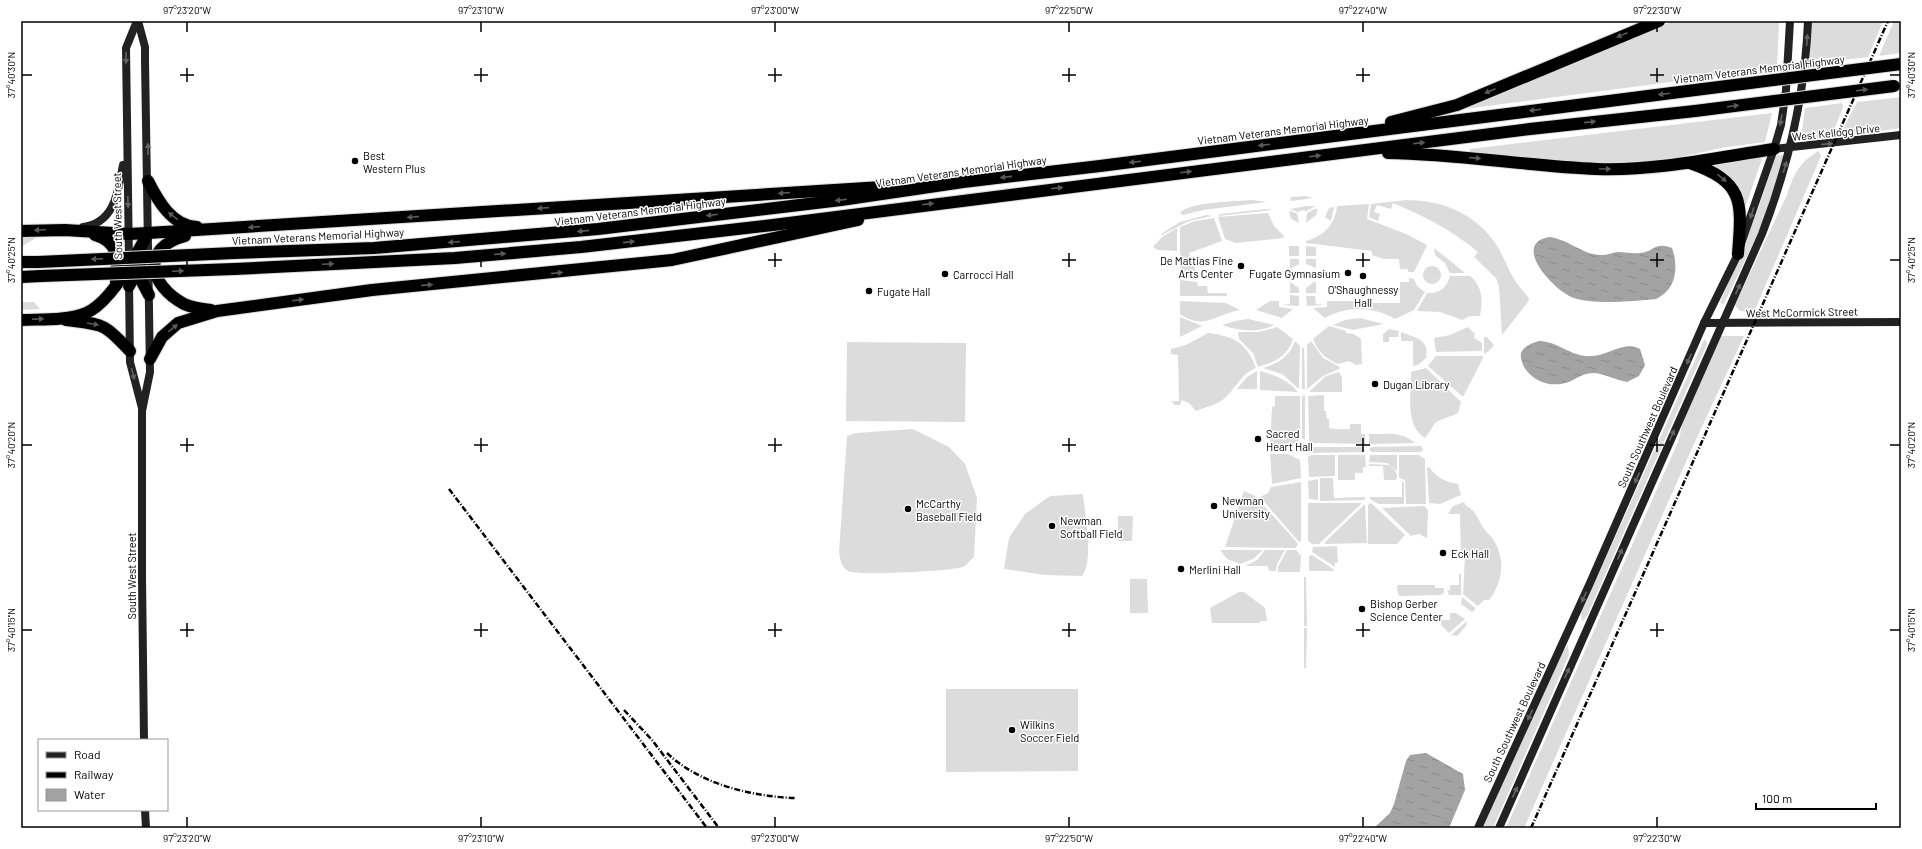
<svg xmlns="http://www.w3.org/2000/svg" width="1922" height="849" viewBox="0 0 1922 849" font-family="Barlow,sans-serif">
  <style>
    .grass { fill: #dcdcdc }
    .water { fill: url(#water-ripples) }
    .lines { fill: none; stroke-linecap: round; stroke-linejoin: round }
    .highway-casing { stroke: #dbdbdb; stroke-width: 14 }
    .secondary { stroke: #222; stroke-width: 8 }
    .highway { stroke: #000; stroke-width: 12 }
    .rail { stroke: #000; stroke-width: 2.5; stroke-dasharray: 6 2 1 2; stroke-linecap: butt }
    .highway-bridge-casing { stroke: #dbdbdb; stroke-width: 14; stroke-linecap: butt }
    .highway-bridge { stroke: #000; stroke-width: 12 }
    .oneway { fill: #595959 }
    .oneway2 { fill: #646464 }
    .ticks { fill: none; stroke: #000; stroke-width: 1.5 }
    .poi-dot { fill: #000; stroke: #fff; stroke-width: 1.5 }
    .labels { text-anchor: middle; dominant-baseline: central; stroke-width: 3; stroke-linejoin: round; paint-order: stroke }
    .street-label { font-size: 11px; fill: #000; stroke: #fff }
    .poi-label { font-size: 11px; fill: #000; stroke: #fff; text-anchor: start }
    .neatline { fill: none; stroke: #000; stroke-width: 1.5 }
    .ticks-label { font-size: 10px; text-anchor: middle; fill: #000 }
  </style>
  <defs>
    <pattern id="water-ripples" width="26" height="14" patternUnits="userSpaceOnUse"><rect width="26" height="14" fill="#a3a3a3"/><path d="M2 4q2-2 4 0t4 0M15 11q2-2 4 0t4 0" fill="none" stroke="#8b8b8b"/></pattern>
  </defs>
  <rect width="100%" height="100%" fill="#fff"/>
  <g class="grass">
    <path d="M1676 21H1779L1777 68 1457 110 1653 28Z"/>
    <path d="M1811 21H1883L1868 57 1810 64Z"/>
    <path d="M1894 21H1901V53L1879 56Z"/>
    <path d="M1901 97V128L1839 137 1857 102Z"/>
    <path d="M1842 103 1843 107 1831 138 1803 141 1801 139 1805 108Z"/>
    <path d="M1772 113 1765 142 1721 148 1660 162 1602 164 1470 152V149Z"/>
    <path d="M1819 151 1821 156 1754 312 1740 311 1735 305 1787 195C1794 174 1799 162 1819 151Z"/>
    <path d="M1783 155 1779 175 1761 227 1724 304 1720 303 1759 206 1776 156Z"/>
    <path d="M1761 157 1762 159 1746 205 1732 179 1715 166V163Z"/>
    <path d="M1305 196 1313 198 1292 201 1290 200 1291 197Z"/>
    <path d="M1252 200 1267 202 1203 210 1183 215 1180 213C1188 202 1238 201 1252 200Z"/>
    <path d="M1406 200C1444 200 1479 215 1499 249 1504 258 1508 269 1514 279 1518 286 1524 292 1529 298L1528 302 1502 335 1499 286 1496 278 1474 257 1478 252C1452 230 1424 216 1393 203L1391 209 1377 205 1374 212 1380 214 1378 221 1369 217 1371 204Z"/>
    <path d="M1369 204 1367 219 1406 234 1427 245 1414 272H1408V269H1400L1399 259H1384L1372 255V251L1306 243V241C1324 236 1335 225 1337 206Z"/>
    <path d="M1306 206H1316L1306 211 1302 210 1298 212 1290 209Z"/>
    <path d="M1334 207 1331 221 1325 217 1329 208Z"/>
    <path d="M1266 209 1273 210 1218 216 1220 214Z"/>
    <path d="M1315 209H1318L1316 215 1306 223 1307 213Z"/>
    <path d="M1289 211 1297 213 1299 223 1291 219Z"/>
    <path d="M1268 213 1274 226 1284 236 1283 238 1236 243 1225 239 1218 217Z"/>
    <path d="M1207 215 1212 216 1189 221 1162 235 1161 234 1180 222Z"/>
    <path d="M1214 218 1222 241 1189 253 1196 271 1180 273V227L1195 221Z"/>
    <path d="M1177 228V251L1158 250 1153 247 1162 237Z"/>
    <path d="M39 236 21 247V237Z"/>
    <rect x="1289" y="246" width="10" height="10"/>
    <path d="M1306 246 1316 247V256H1306Z"/>
    <path d="M1434 248 1464 272V273H1450L1445 263 1435 255Z"/>
    <path d="M1290 259H1299V264L1290 269Z"/>
    <path d="M1306 259H1316V268L1306 264Z"/>
    <circle cx="1432" cy="275" r="9"/>
    <path d="M1450 276H1470C1483 287 1483 301 1480 316H1470L1462 320 1440 312 1417 311 1427 293C1439 294 1447 288 1450 276Z"/>
    <path d="M1409 278 1414 279 1417 286 1425 292 1414 310 1395 319C1372 306 1347 306 1325 318L1313 308 1327 307V301H1369V303H1400V282H1409Z"/>
    <path d="M1180 280 1197 282 1198 286H1207L1208 293H1227V296H1180Z"/>
    <path d="M1290 282 1299 288V293H1290Z"/>
    <path d="M1314 282H1316V293H1306V288Z"/>
    <path d="M1290 295 1299 296V306L1281 305 1290 304Z"/>
    <path d="M1306 296H1315L1316 304 1325 305 1307 306Z"/>
    <path d="M1180 301 1226 303 1240 310C1216 314 1205 331 1180 314Z"/>
    <path d="M1270 301H1279V307L1293 309 1282 318 1256 310Z"/>
    <path d="M21 302H34L40 309 21 310Z"/>
    <path d="M1180 317 1202 326 1180 337Z"/>
    <path d="M1360 318 1384 324 1353 330 1333 325 1345 320Z"/>
    <path d="M1248 319 1274 325C1257 333 1239 331 1222 325L1235 321Z"/>
    <path d="M1329 326 1346 331V333L1354 334 1361 339 1362 364 1356 365 1349 361 1338 364C1326 359 1318 352 1313 339Z"/>
    <path d="M1277 327 1293 339C1287 357 1275 362 1258 367L1253 353 1239 339 1238 332H1259Z"/>
    <path d="M1468 327 1475 334 1474 338 1482 343V351L1436 352 1434 338 1450 335Z"/>
    <path d="M1389 329 1399 331 1398 337H1389V342H1383V334Z"/>
    <path d="M1401 332C1415 338 1430 339 1426 358L1418 365 1413 366V341H1401Z"/>
    <path d="M1208 333C1234 336 1247 343 1256 368 1242 373 1237 386 1227 396 1220 404 1206 407 1196 411L1189 403 1182 400 1180 405H1174L1172 401H1179L1178 355 1171 354V349L1186 345Z"/>
    <path d="M1720 336H1744L1693 446 1524 828H1506L1678 442 1683 423Z"/>
    <path d="M1484 337H1487L1494 345 1489 351 1484 354Z"/>
    <path d="M1704 340H1706L1707 344 1587 616 1582 622 1581 613Z"/>
    <path d="M1295 341 1300 346 1299 389 1282 374 1263 368C1279 363 1289 357 1295 341Z"/>
    <path d="M1311 341 1323 358 1340 367 1339 369 1323 376 1307 389V345Z"/>
    <path d="M847 342 966 343 965 422 846 421Z"/>
    <path d="M1302 348H1304L1305 389H1302Z"/>
    <path d="M1436 356H1483V358L1463 397 1428 366Z"/>
    <path d="M1426 368 1461 402 1458 413 1436 422 1425 438C1405 426 1411 395 1411 374V372Z"/>
    <path d="M1257 371V389H1237L1247 377Z"/>
    <path d="M1260 371C1275 375 1288 380 1298 392L1260 390Z"/>
    <path d="M1339 372 1342 378V392H1309L1326 376Z"/>
    <path d="M1305 395V439H1302V396Z"/>
    <path d="M1324 395V411H1326L1327 419H1329V428C1336 430 1343 429 1350 429V424H1361V434H1365V444L1314 443 1309 441 1308 396Z"/>
    <path d="M1275 396H1300V440L1288 446 1270 445 1272 407 1275 406Z"/>
    <path d="M913 429 949 447 965 464 977 498 974 557C971 559 967 565 963 567 950 571 858 576 848 571 841 567 840 559 839 552L847 436 856 433Z"/>
    <path d="M1369 434C1385 434 1402 431 1415 443L1369 444Z"/>
    <path d="M1421 446 1423 449 1421 452H1371L1369 449 1372 447Z"/>
    <path d="M1312 447H1363L1365 450 1363 452 1312 453 1309 450Z"/>
    <path d="M1270 454H1288L1300 460 1301 478 1272 484Z"/>
    <path d="M1312 455H1335V476L1309 477 1308 457Z"/>
    <path d="M1365 455 1366 467H1363V473H1355V480H1338V455Z"/>
    <path d="M1370 455H1397V471L1387 463 1369 462Z"/>
    <path d="M1399 455H1419L1425 459 1426 504H1406L1405 480 1399 478Z"/>
    <path d="M1369 464 1389 465C1394 468 1399 474 1396 480H1384L1383 466H1369Z"/>
    <path d="M1429 467C1436 477 1445 482 1458 484L1461 495 1440 504 1429 503 1427 468Z"/>
    <path d="M1320 478H1333L1334 498 1365 497V500L1320 501Z"/>
    <path d="M1318 479V500L1309 499 1308 481Z"/>
    <path d="M1402 481 1404 483V504H1378L1370 499V497H1402Z"/>
    <path d="M1301 482V541L1299 542 1260 497 1268 493 1271 487Z"/>
    <path d="M1244 491 1255 496 1294 539 1298 544 1296 548 1225 547Z"/>
    <path d="M1083 494C1085 514 1094 560 1082 576L1046 575 1004 569 1009 538 1025 514 1050 496Z"/>
    <path d="M1464 502 1466 506C1476 509 1479 523 1485 530 1487 533 1491 536 1493 539 1506 559 1503 582 1489 600H1484L1478 606 1463 594 1465 557 1461 556 1460 514H1448L1453 506Z"/>
    <path d="M1308 503H1361V504L1319 544H1312L1308 541Z"/>
    <path d="M1371 503 1405 535 1397 544H1368V505Z"/>
    <path d="M1365 504 1367 543 1325 544V542Z"/>
    <path d="M1424 506 1428 510 1427 538 1419 534 1411 536 1382 508Z"/>
    <path d="M1118 516H1133L1132 541H1118Z"/>
    <path d="M1337 546 1338 562 1335 563V567L1312 552 1313 547Z"/>
    <path d="M1220 550H1263L1253 559 1240 564 1227 559Z"/>
    <path d="M1265 550H1285L1277 564 1276 571H1269L1268 566H1245L1257 560Z"/>
    <path d="M1287 550H1296L1301 556 1300 572H1278V567Z"/>
    <path d="M1312 555 1333 569 1334 571H1309V556Z"/>
    <path d="M1459 574H1461V595H1449L1447 590H1450V585H1459Z"/>
    <path d="M1304 577H1306L1307 626H1304Z"/>
    <path d="M1130 579H1147L1148 613H1130Z"/>
    <path d="M1397 585H1435V588H1444V593L1440 595 1401 596 1398 595Z"/>
    <path d="M1239 592H1244L1265 608 1267 621H1260V623H1212L1210 608Z"/>
    <path d="M1462 597 1475 608V610L1472 612 1461 604Z"/>
    <path d="M1450 613H1456L1465 619 1449 633 1441 625V620H1450Z"/>
    <path d="M1467 621 1466 626 1457 636 1451 635Z"/>
    <path d="M1304 628H1307L1306 669 1304 668Z"/>
    <path d="M1568 645 1569 655 1493 828H1482L1562 652Z"/>
    <path d="M946 689H1078V771L946 772Z"/>
  </g>
  <g class="water">
    <path d="M1549 237C1569 239 1583 256 1603 255 1609 255 1613 252 1618 252 1626 252 1633 254 1640 253 1654 252 1655 241 1672 248 1679 268 1676 290 1656 299 1635 301 1593 305 1574 298 1555 292 1510 244 1549 237Z"/>
    <path d="M1539 341C1558 341 1572 358 1592 356 1609 355 1624 340 1640 349L1645 365 1639 376 1627 382C1616 380 1605 374 1594 373 1584 373 1579 377 1571 381 1555 388 1537 384 1526 370 1523 366 1520 358 1521 353 1524 346 1532 343 1539 341Z"/>
    <path d="M1426 753 1463 774 1465 790 1449 828H1374L1390 813 1394 804 1406 761 1410 755Z"/>
  </g>
  <g class="lines">
    <g class="highway-casing">
      <g id="highway">
        <path d="M1391 122 1457 105 1659 21"/>
        <path d="M1388 153C1458 154 1527 166 1597 169 1656 171 1715 158 1774 149"/>
        <path d="M1690 163C1745 182 1742 202 1738 254"/>
        <path d="M148 181C158 201 172 226 197 227"/>
        <path d="M21 231 65 230 129 234 148 233 882 187"/>
        <path d="M95 235C120 242 118 261 116 282"/>
        <path d="M185 236C140 248 149 285 184 304 193 308 202 309 211 310"/>
        <path d="M234 253 374 248 598 229 841 200 963 182 1100 166 1703 89"/>
        <path d="M21 262H38"/>
        <path d="M133 265 149 295"/>
        <path d="M234 269 455 258 581 247 773 225 1530 129 1695 111"/>
        <path d="M21 277 41 276"/>
        <path d="M129 286 140 265"/>
        <path d="M21 320C41 319 66 321 86 313 110 303 136 256 148 233"/>
        <path d="M66 320C104 325 103 322 130 351"/>
        <path d="M150 359 162 337 178 323 217 311 372 290 672 260 858 220"/>
      </g>
    </g>
    <g class="secondary">
      <path d="M138 21 145 47V61L150 372 142 411V578L144 740"/>
      <path d="M1774 149 1901 135"/>
      <path d="M83 227C115 223 118 191 123 165"/>
      <path d="M129 262 126 48 137 21"/>
      <path d="M129 281 130 362 142 408"/>
      <path d="M1704 323 1901 322"/>
      <path d="M145 810 146 828"/>
      <path d="M1478 828 1590 583 1704 323 1736 258 1774 149 1781 125 1786 90 1790 21"/>
      <path d="M1499 828 1762 234C1789 164 1805 96 1808 21"/>
    </g>
    <use href="#highway" class="highway"/>
    <g class="rail">
      <path d="M449 489 707 828"/>
      <path d="M624 710 652 740 719 828"/>
      <path d="M667 753C699 784 753 797 796 798"/>
      <path d="M1531 828 1888 21"/>
    </g>
    <g class="highway-bridge-casing">
      <g id="highway-bridge">
        <path d="M1703 89 1901 64"/>
        <path d="M1695 111 1894 86"/>
        <path d="M38 262 234 253"/>
        <path d="M41 276 234 269"/>
      </g>
    </g>
    <use href="#highway-bridge" class="highway-bridge"/>
  </g>
  <defs><path id="oneway-solid" d="M-6-.8H1V-3.2L6.5 0L1 3.2V.8H-6Z"/></defs>
  <g class="oneway">
    <use href="#oneway-solid" transform="translate(1622 35) rotate(158)"/>
    <use href="#oneway-solid" transform="translate(1862 90) rotate(-7)"/>
    <use href="#oneway-solid" transform="translate(1490 91) rotate(157)"/>
    <use href="#oneway-solid" transform="translate(1664 94) rotate(173)"/>
    <use href="#oneway-solid" transform="translate(1733 106) rotate(-7)"/>
    <use href="#oneway-solid" transform="translate(1535 110) rotate(173)"/>
    <use href="#oneway-solid" transform="translate(1590 122) rotate(-6)"/>
    <use href="#oneway-solid" transform="translate(1419 143) rotate(-7)"/>
    <use href="#oneway-solid" transform="translate(1264 145) rotate(173)"/>
    <use href="#oneway-solid" transform="translate(1315 156) rotate(-7)"/>
    <use href="#oneway-solid" transform="translate(1475 158) rotate(5)"/>
    <use href="#oneway-solid" transform="translate(1135 162) rotate(173)"/>
    <use href="#oneway-solid" transform="translate(1605 169)"/>
    <use href="#oneway-solid" transform="translate(1186 172) rotate(-7)"/>
    <use href="#oneway-solid" transform="translate(1006 177) rotate(174)"/>
    <use href="#oneway-solid" transform="translate(1722 178) rotate(39)"/>
    <use href="#oneway-solid" transform="translate(1057 188) rotate(-7)"/>
    <use href="#oneway-solid" transform="translate(784 193) rotate(176)"/>
    <use href="#oneway-solid" transform="translate(841 200) rotate(173)"/>
    <use href="#oneway-solid" transform="translate(928 204) rotate(-7)"/>
    <use href="#oneway-solid" transform="translate(543 208) rotate(176)"/>
    <use href="#oneway-solid" transform="translate(712 215) rotate(173)"/>
    <use href="#oneway-solid" transform="translate(173 216) rotate(-143)"/>
    <use href="#oneway-solid" transform="translate(413 217) rotate(176)"/>
    <use href="#oneway-solid" transform="translate(254 227) rotate(176)"/>
    <use href="#oneway-solid" transform="translate(40 230) rotate(178)"/>
    <use href="#oneway-solid" transform="translate(583 231) rotate(174)"/>
    <use href="#oneway-solid" transform="translate(454 242) rotate(176)"/>
    <use href="#oneway-solid" transform="translate(629 242) rotate(-6)"/>
    <use href="#oneway-solid" transform="translate(500 254) rotate(-5)"/>
    <use href="#oneway-solid" transform="translate(97 259) rotate(178)"/>
    <use href="#oneway-solid" transform="translate(328 264) rotate(-3)"/>
    <use href="#oneway-solid" transform="translate(178 271) rotate(-2)"/>
    <use href="#oneway-solid" transform="translate(557 273) rotate(-6)"/>
    <use href="#oneway-solid" transform="translate(427 285) rotate(-5)"/>
    <use href="#oneway-solid" transform="translate(298 300) rotate(-7)"/>
    <use href="#oneway-solid" transform="translate(38 319) rotate(-2)"/>
    <use href="#oneway-solid" transform="translate(93 324) rotate(10)"/>
    <use href="#oneway-solid" transform="translate(173 328) rotate(-39)"/>
  </g>
  <g class="oneway2">
    <use href="#oneway-solid" transform="translate(1807 40) rotate(-86)"/>
    <use href="#oneway-solid" transform="translate(126 58) rotate(90)"/>
    <use href="#oneway-solid" transform="translate(1781 120) rotate(100)"/>
    <use href="#oneway-solid" transform="translate(1827 144) rotate(-5)"/>
    <use href="#oneway-solid" transform="translate(148 149) rotate(-91)"/>
    <use href="#oneway-solid" transform="translate(1785 167) rotate(-73)"/>
    <use href="#oneway-solid" transform="translate(128 202) rotate(88)"/>
    <use href="#oneway-solid" transform="translate(1752 213) rotate(109)"/>
    <use href="#oneway-solid" transform="translate(1738 289) rotate(-65)"/>
    <use href="#oneway-solid" transform="translate(1689 359) rotate(113)"/>
    <use href="#oneway-solid" transform="translate(133 374) rotate(76)"/>
    <use href="#oneway-solid" transform="translate(1672 435) rotate(-66)"/>
    <use href="#oneway-solid" transform="translate(1637 478) rotate(114)"/>
    <use href="#oneway-solid" transform="translate(1620 554) rotate(-66)"/>
    <use href="#oneway-solid" transform="translate(1584 597) rotate(115)"/>
    <use href="#oneway-solid" transform="translate(1567 673) rotate(-66)"/>
    <use href="#oneway-solid" transform="translate(1530 715) rotate(115)"/>
    <use href="#oneway-solid" transform="translate(1515 792) rotate(-66)"/>
  </g>
  <path class="ticks" d="M187 22V32M481 22V32M775 22V32M1069 22V32M1363 22V32M1657 22V32M187 68V82M481 68V82M775 68V82M1069 68V82M1363 68V82M1657 68V82M22 75H32M180 75H194M474 75H488M768 75H782M1062 75H1076M1356 75H1370M1650 75H1664M1890 75H1900M187 253V267M481 253V267M775 253V267M1069 253V267M1363 253V267M1657 253V267M22 260H32M180 260H194M474 260H488M768 260H782M1062 260H1076M1356 260H1370M1650 260H1664M1890 260H1900M187 438V452M481 438V452M775 438V452M1069 438V452M1363 438V452M1657 438V452M22 445H32M180 445H194M474 445H488M768 445H782M1062 445H1076M1356 445H1370M1650 445H1664M1890 445H1900M187 623V637M481 623V637M775 623V637M1069 623V637M1363 623V637M1657 623V637M22 630H32M180 630H194M474 630H488M768 630H782M1062 630H1076M1356 630H1370M1650 630H1664M1890 630H1900M187 817V827M481 817V827M775 817V827M1069 817V827M1363 817V827M1657 817V827"/>
  <g class="poi-dot">
    <circle cx="355" cy="161" r="4"/>
    <circle cx="1241" cy="266" r="4"/>
    <circle cx="1348" cy="273" r="4"/>
    <circle cx="945" cy="274" r="4"/>
    <circle cx="1363" cy="276" r="4"/>
    <circle cx="869" cy="291" r="4"/>
    <circle cx="1375" cy="384" r="4"/>
    <circle cx="1258" cy="439" r="4"/>
    <circle cx="1214" cy="506" r="4"/>
    <circle cx="908" cy="509" r="4"/>
    <circle cx="1052" cy="526" r="4"/>
    <circle cx="1443" cy="553" r="4"/>
    <circle cx="1181" cy="569" r="4"/>
    <circle cx="1362" cy="609" r="4"/>
    <circle cx="1012" cy="730" r="4"/>
  </g>
  <g class="labels">
    <g class="street-label">
      <text transform="translate(1759 69) rotate(-7)">Vietnam Veterans Memorial Highway</text>
      <text transform="translate(1283 130) rotate(-7)">Vietnam Veterans Memorial Highway</text>
      <text transform="translate(1836 132) rotate(-6)">West Kellogg Drive</text>
      <text transform="translate(961 171) rotate(-8)">Vietnam Veterans Memorial Highway</text>
      <text transform="translate(640 211) rotate(-7)">Vietnam Veterans Memorial Highway</text>
      <text transform="translate(117 216) rotate(-91)">South West Street</text>
      <text transform="translate(318 236) rotate(-3)">Vietnam Veterans Memorial Highway</text>
      <text transform="translate(1802 312) rotate(-1)">West McCormick Street</text>
      <text transform="translate(1647 427) rotate(-66)">South Southwest Boulevard</text>
      <text transform="translate(131 576) rotate(-90)">South West Street</text>
      <text transform="translate(1514 722) rotate(-65)">South Southwest Boulevard</text>
    </g>
    <g class="poi-label">
      <text x="363" y="155">Best<tspan x="363" dy="13">Western Plus</tspan></text>
      <text x="1233" y="260" text-anchor="end">De Mattias Fine<tspan x="1233" dy="13">Arts Center</tspan></text>
      <text x="1340" y="273" text-anchor="end">Fugate Gymnasium</text>
      <text x="953" y="274">Carrocci Hall</text>
      <text x="1363" y="289" text-anchor="middle">O'Shaughnessy<tspan x="1363" dy="13">Hall</tspan></text>
      <text x="877" y="291">Fugate Hall</text>
      <text x="1383" y="384">Dugan Library</text>
      <text x="1266" y="433">Sacred<tspan x="1266" dy="13">Heart Hall</tspan></text>
      <text x="1222" y="500">Newman<tspan x="1222" dy="13">University</tspan></text>
      <text x="916" y="503">McCarthy<tspan x="916" dy="13">Baseball Field</tspan></text>
      <text x="1060" y="520">Newman<tspan x="1060" dy="13">Softball Field</tspan></text>
      <text x="1451" y="553">Eck Hall</text>
      <text x="1189" y="569">Merlini Hall</text>
      <text x="1370" y="603">Bishop Gerber<tspan x="1370" dy="13">Science Center</tspan></text>
      <text x="1020" y="724">Wilkins<tspan x="1020" dy="13">Soccer Field</tspan></text>
    </g>
  </g>
  <rect width="1922" height="849" fill="none" stroke="#ffffff" stroke-width="44"/>
  <rect x="38" y="739" width="130" height="72" fill="#ffffff" stroke="#999999"/>
  <rect x="46" y="752" width="20" height="6" fill="#222222" stroke="#999999"/>
  <text x="74" y="759" font-size="12" fill="#000000">Road</text>
  <rect x="46" y="772" width="20" height="6" fill="#000000" stroke="#999999"/>
  <text x="74" y="779" font-size="12" fill="#000000">Railway</text>
  <rect x="46" y="789" width="20" height="12" fill="url(#water-ripples)" stroke="#999999"/>
  <text x="74" y="799" font-size="12" fill="#000000">Water</text>
  <path d="M1756 803v6h120v-6" fill="none" stroke="#000000" stroke-width="2"/>
  <text x="1762" y="803" font-size="12" fill="#000000" stroke="#ffffff" stroke-width="3" paint-order="stroke">100 m</text>
  <rect x="22" y="22" width="1878" height="805" class="neatline"/>
  <g class="ticks-label">
    <text x="187" y="14">97°23'20"W</text>
    <text x="481" y="14">97°23'10"W</text>
    <text x="775" y="14">97°23'00"W</text>
    <text x="1069" y="14">97°22'50"W</text>
    <text x="1363" y="14">97°22'40"W</text>
    <text x="1657" y="14">97°22'30"W</text>
    <text transform="translate(11 75) rotate(-90)" y="4">37°40'30"N</text>
    <text transform="translate(1911 75) rotate(-90)" y="4">37°40'30"N</text>
    <text transform="translate(11 260) rotate(-90)" y="4">37°40'25"N</text>
    <text transform="translate(1911 260) rotate(-90)" y="4">37°40'25"N</text>
    <text transform="translate(11 445) rotate(-90)" y="4">37°40'20"N</text>
    <text transform="translate(1911 445) rotate(-90)" y="4">37°40'20"N</text>
    <text transform="translate(11 630) rotate(-90)" y="4">37°40'15"N</text>
    <text transform="translate(1911 630) rotate(-90)" y="4">37°40'15"N</text>
    <text x="187" y="842">97°23'20"W</text>
    <text x="481" y="842">97°23'10"W</text>
    <text x="775" y="842">97°23'00"W</text>
    <text x="1069" y="842">97°22'50"W</text>
    <text x="1363" y="842">97°22'40"W</text>
    <text x="1657" y="842">97°22'30"W</text>
  </g>
</svg>
